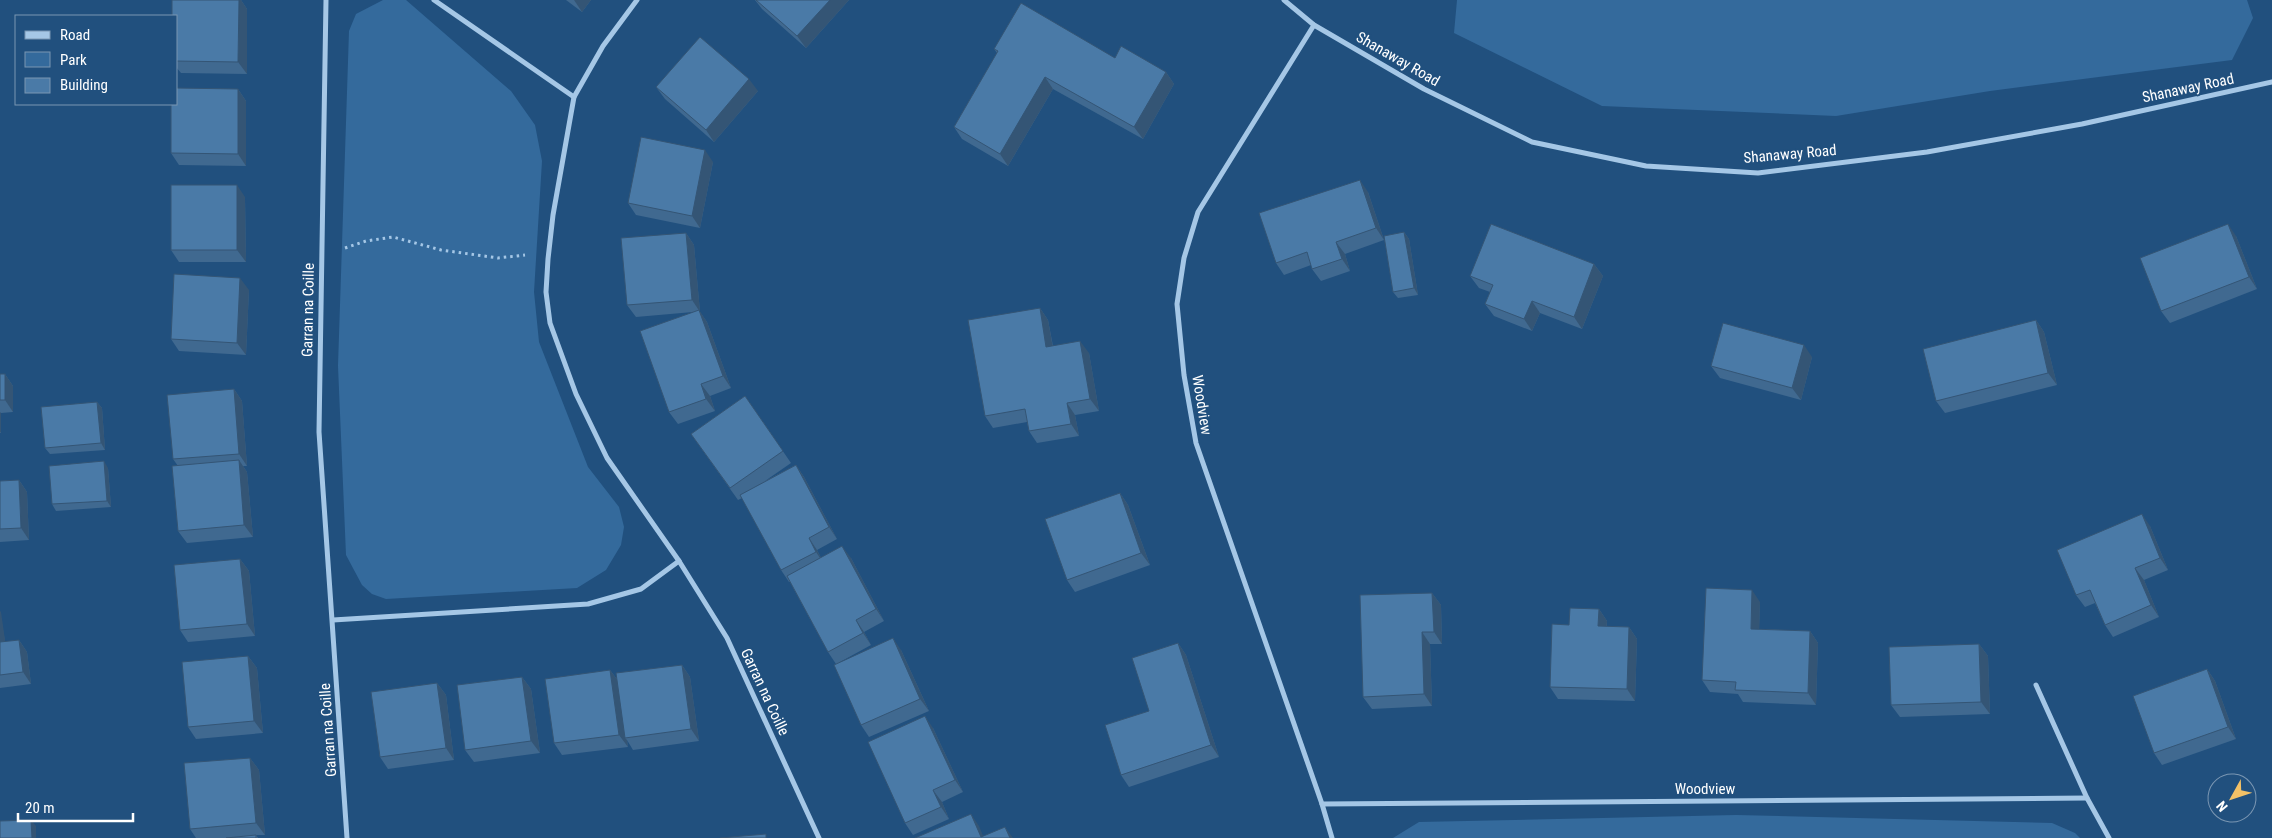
<svg xmlns="http://www.w3.org/2000/svg" width="2272" height="838" viewBox="0 0 2272 838" font-family="'Roboto Condensed',sans-serif">
  <style>
    .green { fill: #346a9c }
    .lines { fill: none; stroke-linecap: round; stroke-linejoin: round }
    .path { stroke: #a5c7e6; stroke-width: 3; stroke-dasharray: 2.5 4; stroke-linecap: butt }
    .street { stroke: #a5c7e6; stroke-width: 5 }
    .wall { fill: #406990 }
    .shaded-wall { fill: #345575 }
    .building { fill: #4a7aa7; stroke: #345575 }
    .labels { text-anchor: middle; dominant-baseline: central; stroke-width: 4; stroke-linejoin: round; paint-order: stroke }
    .street-label { font-size: 15px; fill: #fff; stroke: #21507e }
  </style>
  <rect width="100%" height="100%" fill="#21507e"/>
  <g class="green">
    <path d="M383 0H406L511 91 535 125 542 161 534 292 539 342 588 467 619 507 624 527 621 545 606 570 577 588 386 599 372 594 362 585 346 555 338 366 349 31 356 14Z"/>
    <path d="M1457 0H2247L2253 18 2232 60 1990 91 1836 116 1602 106 1454 33Z"/>
    <path d="M1736 815 2052 823 2075 833 2080 838H1393L1419 822Z"/>
  </g>
  <g class="lines">
    <path class="path" d="M345 248 366 241 393 237 441 250 498 258 525 255"/>
    <g class="street">
      <path d="M326 0 319 432 347 838"/>
      <path d="M434 0 574 97"/>
      <path d="M637 0 603 46 574 97 553 215 548 259 546 292 550 323 576 394 607 458 679 561 727 638 819 838"/>
      <path d="M1284 0 1314 25 1424 89 1532 142 1646 166 1758 173 1927 152 2082 124 2272 82"/>
      <path d="M1314 25 1198 212 1184 258 1177 304 1184 375 1196 443 1322 804 2087 798"/>
      <path d="M333 620 588 604 641 589 679 561"/>
      <path d="M2036 685 2087 798 2109 838"/>
      <path d="M1322 804 1332 838"/>
    </g>
  </g>
  <g class="wall">
    <path d="M172 0H241L247 9V74L181 73 176 67V16Z"/>
    <path d="M566 0H591L582 12Z"/>
    <path d="M755 0H849L806 48 762 9Z"/>
    <path d="M994 49 1115 58 1166 72 1174 84 1143 139 1053 89 1008 166 962 139 954 127 997 53Z"/>
    <path d="M656 87 758 91 714 142 665 99Z"/>
    <path d="M238 89 246 101V166L179 165 171 153Z"/>
    <path d="M713 162 700 228 636 215 628 203Z"/>
    <path d="M1368 192 1384 240 1345 254 1350 271 1321 281 1312 269 1311 265 1284 275 1276 263Z"/>
    <path d="M245 197 246 262H179L171 250Z"/>
    <path d="M1404 232 1409 239 1418 295 1398 298 1393 292Z"/>
    <path d="M686 233 694 245 700 312 707 322 731 388 710 396 715 411 678 424 669 412 693 312 636 317 627 305Z"/>
    <path d="M2236 236 2257 289 2170 323 2161 311Z"/>
    <path d="M1594 264 1603 276 1582 329 1540 313 1532 331 1494 316 1485 304 1490 292 1479 288 1470 276Z"/>
    <path d="M249 290 246 355 179 351 171 339Z"/>
    <path d="M1040 308 1048 320 1053 346 1089 353 1099 411 1075 415 1079 436 1037 443 1029 431 1027 422 993 428 985 416Z"/>
    <path d="M2036 320 2044 332 2057 385 1945 413 1936 401Z"/>
    <path d="M1812 357 1801 400 1720 378 1711 366Z"/>
    <path d="M0 374H5L13 386V412L1 413V433H0Z"/>
    <path d="M234 389 242 401 247 466H243L247 472 253 537 187 543 178 531V466L173 459Z"/>
    <path d="M745 396 791 463 765 481 796 465 804 477 837 539 817 550 821 558H851L884 621 864 632 871 645 840 662 901 650 929 711 869 737 861 725 836 664 828 652 790 582H789L781 570 742 498 738 500 691 434Z"/>
    <path d="M97 402 102 408 105 450 50 454 45 448Z"/>
    <path d="M108 468 111 507 56 511 52 504Z"/>
    <path d="M19 480 27 492 29 540 0 542V481Z"/>
    <path d="M1120 493 1128 505 1150 565 1075 592 1067 580Z"/>
    <path d="M2150 526 2168 570 2144 580 2159 617 2113 637 2105 625 2095 603 2085 607 2076 595Z"/>
    <path d="M240 559 249 571 255 636 188 642 180 630Z"/>
    <path d="M1432 593 1441 605 1442 644H1430L1432 706 1372 709 1363 697Z"/>
    <path d="M1760 602 1759 629 1810 631 1818 643 1816 705 1743 702 1738 694 1710 692 1702 680Z"/>
    <path d="M1599 609 1607 621V626L1629 627 1637 639 1635 701 1558 699 1550 687 1569 625Z"/>
    <path d="M0 611 5 642 19 640 27 652 31 684 0 688Z"/>
    <path d="M1178 643 1186 655 1219 757 1129 787 1121 775 1149 711Z"/>
    <path d="M1979 644 1988 656 1990 714 1900 717 1891 705Z"/>
    <path d="M248 656 257 668 263 733 196 739 188 727Z"/>
    <path d="M682 665 690 677 699 741 633 750 627 740 628 747 562 755 554 743 610 670 616 678Z"/>
    <path d="M2207 669 2215 681 2236 739 2162 765 2154 753Z"/>
    <path d="M522 677 531 689 540 753 474 762 465 750Z"/>
    <path d="M437 683 446 695 454 760 388 769 380 757Z"/>
    <path d="M933 728 963 792 942 802 949 819 913 835 905 823Z"/>
    <path d="M250 758 259 770 265 835H256L258 838H196L190 829Z"/>
  </g>
  <g class="shaded-wall">
    <path d="M239 0H241L247 9V74L238 62Z"/>
    <path d="M574 0H591L582 12Z"/>
    <path d="M830 0H849L806 48 797 36Z"/>
    <path d="M1166 72 1174 84 1143 139 1134 127Z"/>
    <path d="M1045 77 1053 89 1008 166 1000 154Z"/>
    <path d="M749 79 758 91 714 142 706 130Z"/>
    <path d="M238 89 246 101V166L238 154Z"/>
    <path d="M705 150 713 162 700 228 692 216Z"/>
    <path d="M1360 180 1368 192 1384 240 1376 228Z"/>
    <path d="M237 185 245 197 246 262 237 250Z"/>
    <path d="M2228 224 2236 236 2257 289 2249 277Z"/>
    <path d="M1404 232 1409 239 1418 295 1414 288Z"/>
    <path d="M686 233 694 245 700 312 692 300Z"/>
    <path d="M1336 242 1345 254 1350 271 1342 259Z"/>
    <path d="M1594 264 1603 276 1582 329 1574 317Z"/>
    <path d="M240 278 249 290 246 355 237 343Z"/>
    <path d="M1532 301 1540 313 1532 331 1524 319Z"/>
    <path d="M1040 308 1048 320 1055 359 1046 347Z"/>
    <path d="M699 310 707 322 731 388 723 376Z"/>
    <path d="M2036 320 2044 332 2057 385 2048 373Z"/>
    <path d="M1080 341 1089 353 1099 411 1090 399Z"/>
    <path d="M1804 345 1812 357 1801 400 1792 388Z"/>
    <path d="M5 374 13 386V412L5 400Z"/>
    <path d="M701 384 710 396 715 411 706 399Z"/>
    <path d="M234 389 242 401 247 466 239 454Z"/>
    <path d="M97 402 102 408 105 450 101 443Z"/>
    <path d="M1067 403 1075 415 1079 436 1071 424Z"/>
    <path d="M0 412 1 413V433L0 432Z"/>
    <path d="M239 460 247 472 253 537 244 525Z"/>
    <path d="M104 461 108 468 111 507 107 501Z"/>
    <path d="M796 465 804 477 837 539 829 527Z"/>
    <path d="M19 480 27 492 29 540 21 528Z"/>
    <path d="M1120 493 1128 505 1150 565 1141 553Z"/>
    <path d="M2142 514 2150 526 2168 570 2160 558Z"/>
    <path d="M809 538 817 550 824 564 816 552Z"/>
    <path d="M842 546 851 558 884 621 876 609Z"/>
    <path d="M240 559 249 571 255 636 247 624Z"/>
    <path d="M2135 568 2144 580 2159 617 2151 605Z"/>
    <path d="M1752 590 1760 602 1759 641 1751 629Z"/>
    <path d="M1432 593 1441 605 1442 644 1434 632Z"/>
    <path d="M1599 609 1607 621 1606 638 1598 626Z"/>
    <path d="M0 611 1 612 7 654 0 645Z"/>
    <path d="M856 620 864 632 871 645 863 633Z"/>
    <path d="M1629 627 1637 639 1635 701 1627 689Z"/>
    <path d="M1810 631 1818 643 1816 705 1808 693Z"/>
    <path d="M1422 632 1430 644 1432 706 1424 694Z"/>
    <path d="M893 638 901 650 929 711 920 699Z"/>
    <path d="M19 640 27 652 31 684 23 672Z"/>
    <path d="M1178 643 1186 655 1219 757 1211 745Z"/>
    <path d="M1979 644 1988 656 1990 714 1981 702Z"/>
    <path d="M248 656 257 668 263 733 254 721Z"/>
    <path d="M682 665 690 677 699 741 691 729Z"/>
    <path d="M2207 669 2215 681 2236 739 2228 727Z"/>
    <path d="M610 670 619 682 625 738 627 740 628 747 619 735Z"/>
    <path d="M522 677 531 689 540 753 531 741Z"/>
    <path d="M437 683 446 695 454 760 446 748Z"/>
    <path d="M925 716 933 728 963 792 955 780Z"/>
    <path d="M250 758 259 770 265 835 256 823Z"/>
    <path d="M933 790 942 802 949 819 941 807Z"/>
    <path d="M971 814 979 826 984 838H981Z"/>
    <path d="M31 820 36 826V838H32Z"/>
    <path d="M1005 827 1013 838H1010Z"/>
  </g>
  <g class="building">
    <path d="M172 0H239L238 62 176 61V16H172Z"/>
    <path d="M756 0H830L797 36Z"/>
    <path d="M1021 3 1115 58 1121 46 1166 72 1134 127 1045 77 1000 154 954 127 998 51 994 49Z"/>
    <path d="M700 37 749 79 706 130 656 87Z"/>
    <path d="M176 88 238 89V154L171 153V104H176Z"/>
    <path d="M641 137 705 150 692 216 628 203Z"/>
    <path d="M1360 180 1376 228 1336 242 1342 259 1312 269 1307 252 1276 263 1259 213Z"/>
    <rect x="171" y="185" width="66" height="65"/>
    <path d="M1491 224 1594 264 1574 317 1532 301 1524 319 1485 304 1493 285 1470 276Z"/>
    <path d="M2228 224 2249 277 2161 311 2140 258Z"/>
    <path d="M1404 232 1414 288 1393 292 1384 236Z"/>
    <path d="M686 233 692 300 627 305 621 238Z"/>
    <path d="M174 274 240 278 237 343 171 339Z"/>
    <path d="M1040 308 1046 347 1080 341 1090 399 1067 403 1071 424 1029 431 1025 409 985 416 968 320Z"/>
    <path d="M699 310 723 376 701 384 706 399 669 412 640 331Z"/>
    <path d="M2036 320 2048 373 1936 401 1923 349Z"/>
    <path d="M1723 323 1804 345 1792 388 1711 366Z"/>
    <rect x="0" y="374" width="5" height="26"/>
    <path d="M234 389 239 454 173 459 167 395Z"/>
    <path d="M745 396 783 451 730 488 691 434Z"/>
    <path d="M97 402 101 443 45 448 41 407Z"/>
    <path d="M239 460 244 525 178 531 172 466Z"/>
    <path d="M104 461 107 501 52 504 49 466Z"/>
    <path d="M796 465 829 527 809 538 816 552 781 570 740 495Z"/>
    <path d="M19 480 21 528 0 529V481Z"/>
    <path d="M1120 493 1141 553 1067 580 1045 519Z"/>
    <path d="M2142 514 2160 558 2135 568 2151 605 2105 625 2090 590 2076 595 2057 550Z"/>
    <path d="M842 546 876 609 856 620 863 633 828 652 787 576Z"/>
    <path d="M240 559 247 624 180 630 174 565Z"/>
    <path d="M1706 588 1752 590 1751 629 1810 631 1808 693 1735 690 1736 682 1702 680Z"/>
    <path d="M1432 593 1434 632H1422L1424 694 1363 697 1360 595Z"/>
    <path d="M1570 608 1599 609 1598 626 1629 627 1627 689 1550 687 1552 624 1569 625Z"/>
    <path d="M893 638 920 699 861 725 834 665Z"/>
    <path d="M19 640 23 672 0 675V642Z"/>
    <path d="M1178 643 1211 745 1121 775 1105 725 1149 711 1132 658Z"/>
    <path d="M1979 644 1981 702 1891 705 1889 647Z"/>
    <path d="M248 656 254 721 188 727 182 662Z"/>
    <path d="M682 665 691 729 625 738 616 673Z"/>
    <path d="M2207 669 2228 727 2154 753 2133 696Z"/>
    <path d="M610 670 619 735 554 743 545 679Z"/>
    <path d="M522 677 531 741 465 750 457 685Z"/>
    <path d="M437 683 446 748 380 757 371 692Z"/>
    <path d="M925 716 955 780 933 790 941 807 905 823 868 742Z"/>
    <path d="M250 758 256 823 190 829 184 763Z"/>
    <path d="M971 814 981 837 1005 827 1010 838H915Z"/>
    <path d="M31 820 32 838H0V821Z"/>
    <path d="M766 834V838H720Z"/>
    <path d="M256 835V838H226Z"/>
  </g>
  <g class="labels">
    <g class="street-label">
      <text transform="translate(1398 59) rotate(30)">Shanaway Road</text>
      <text transform="translate(2188 88) rotate(-12)">Shanaway Road</text>
      <text transform="translate(1790 154) rotate(-5)">Shanaway Road</text>
      <text transform="translate(308 310) rotate(-89)">Garran na Coille</text>
      <text transform="translate(1202 405) rotate(81)">Woodview</text>
      <text transform="translate(765 692) rotate(65)">Garran na Coille</text>
      <text transform="translate(328 730) rotate(-94)">Garran na Coille</text>
      <text x="1705" y="789">Woodview</text>
    </g>
  </g>
  <rect x="15" y="15" width="162" height="90" fill="#21507e" stroke="#7a96b2"/>
  <rect x="25" y="31" width="25" height="8" fill="#a5c7e6" stroke="#7a96b2"/>
  <text x="60" y="40" font-size="15" fill="#ffffff">Road</text>
  <rect x="25" y="52" width="25" height="15" fill="#346a9c" stroke="#7a96b2"/>
  <text x="60" y="65" font-size="15" fill="#ffffff">Park</text>
  <rect x="25" y="78" width="25" height="15" fill="#4a7aa7" stroke="#7a96b2"/>
  <text x="60" y="90" font-size="15" fill="#ffffff">Building</text>
  <g transform="translate(2232 798) rotate(230)"><circle r="24" fill="#21507e" stroke="#7a96b2"/>
  <path d="M0-4L9 19L0 12L-9 19Z" fill="#f3c167"/>
  <text y="-8" font-size="14" font-weight="bold" text-anchor="middle" fill="#ffffff">N</text>
  </g>
  <path d="M18 813v8h115v-8" fill="none" stroke="#ffffff" stroke-width="2.5"/>
  <text x="25" y="813" font-size="15" fill="#ffffff" stroke="#21507e" stroke-width="4" paint-order="stroke">20 m</text>
</svg>
